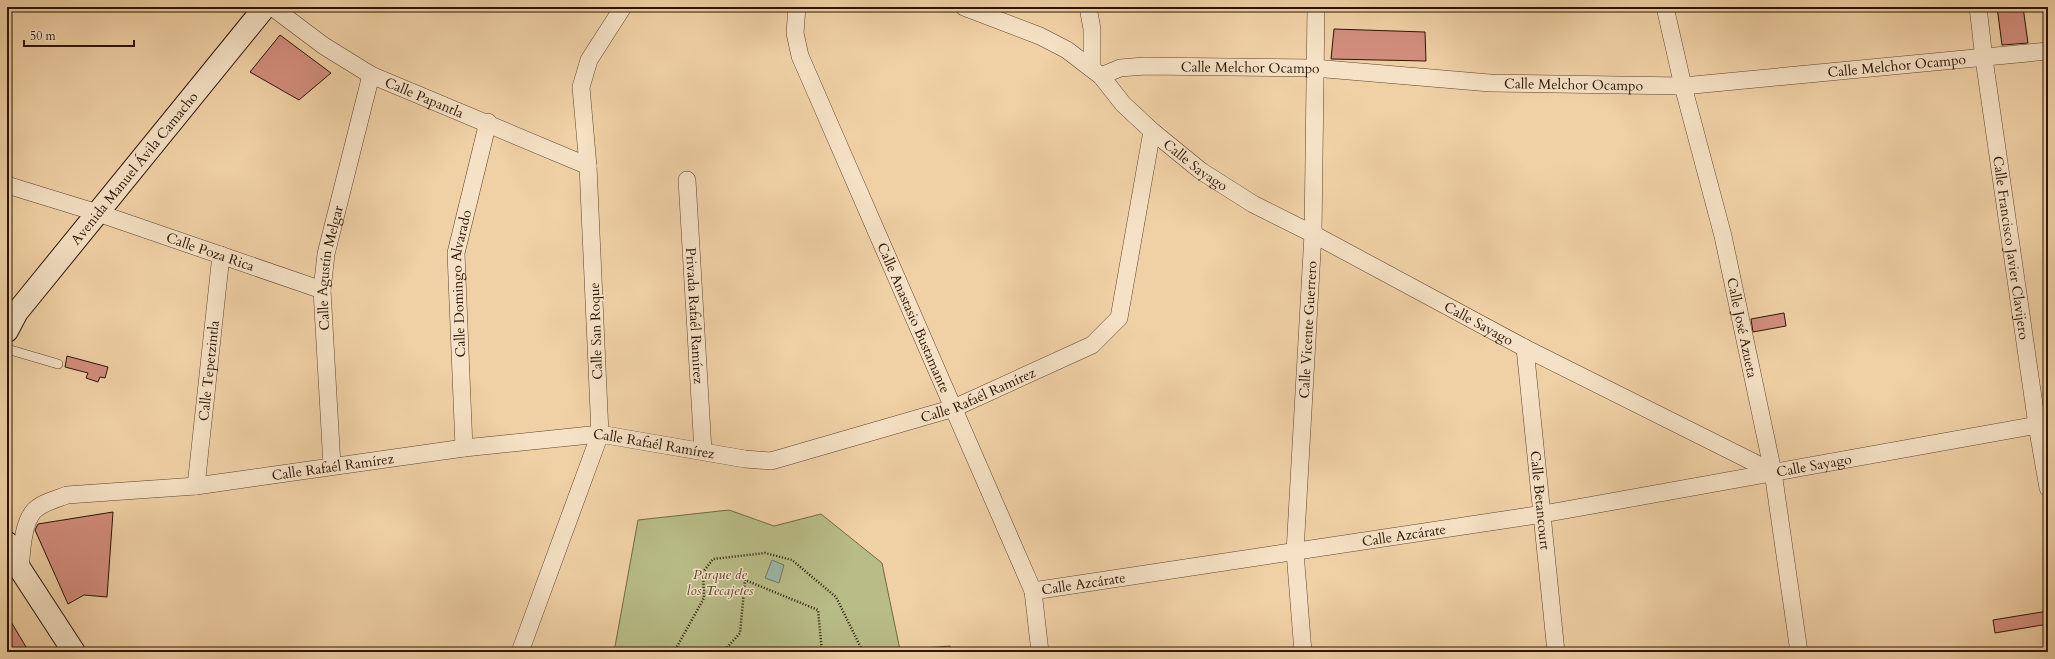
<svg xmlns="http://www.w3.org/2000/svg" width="2055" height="659" viewBox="0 0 2055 659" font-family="Cardo,serif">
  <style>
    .green { fill: #b8bc87; stroke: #726846 }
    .water { fill: #9bb7a4; stroke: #6f7665 }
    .building { fill: #d38e7e; stroke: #2c1406 }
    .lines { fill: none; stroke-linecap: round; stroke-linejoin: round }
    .service-casing { stroke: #5d432e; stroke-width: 10 }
    .minor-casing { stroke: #5d432e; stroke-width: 18 }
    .secondary-casing { stroke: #2c1406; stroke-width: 24 }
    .path { stroke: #2c1406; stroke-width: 2.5; stroke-dasharray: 1 2; stroke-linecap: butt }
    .service { stroke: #f5e1c5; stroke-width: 9 }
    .minor { stroke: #f5e1c5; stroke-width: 17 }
    .secondary { stroke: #f5e1c5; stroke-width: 22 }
    .labels { text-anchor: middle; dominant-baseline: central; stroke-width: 3; stroke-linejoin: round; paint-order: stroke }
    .street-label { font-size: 14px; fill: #2c1406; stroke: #f5e1c5 }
    .park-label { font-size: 14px; font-style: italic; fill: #56462d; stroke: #f5e1c5 }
  </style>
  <rect width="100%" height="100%" fill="#f0d1a6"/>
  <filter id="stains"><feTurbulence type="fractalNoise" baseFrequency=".005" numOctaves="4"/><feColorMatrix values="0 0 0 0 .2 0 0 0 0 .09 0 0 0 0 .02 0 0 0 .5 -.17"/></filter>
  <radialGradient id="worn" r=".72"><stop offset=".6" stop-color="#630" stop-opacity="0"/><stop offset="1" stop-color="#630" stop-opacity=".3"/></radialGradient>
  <path class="green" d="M729 510 774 526 821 514 882 563 900 650 950 646 955 652H614L638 520Z"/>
  <path class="water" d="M772 560 784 565 779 583 765 578Z"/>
  <g class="building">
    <path d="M1997 7H2023L2028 43 2002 45Z"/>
    <path d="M1334 29 1425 32 1426 61 1331 59Z"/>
    <path d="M280 35 331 73 299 100 250 72Z"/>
    <path d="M1784 313 1786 326 1753 332 1751 319Z"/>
    <path d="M67 356 108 367 105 378 100 377 98 382 86 378 88 373 65 367Z"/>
    <path d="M113 512 107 597 84 595 68 604 35 530 38 524Z"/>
    <path d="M2048 611V624L1995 633 1993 620Z"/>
    <path d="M7 615 29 652H7Z"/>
  </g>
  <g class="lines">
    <g class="service-casing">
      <path id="service" d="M7 349 58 364"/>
    </g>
    <g class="minor-casing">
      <g id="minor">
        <path id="s1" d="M272 7 324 46 371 75 588 166"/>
        <path id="s2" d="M797 7 795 33 800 56 1033 591 1040 652"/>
        <path id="s3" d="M964 7 1040 36 1067 50 1101 76 1123 104 1152 131 1201 171 1253 204 1313 234 1525 348 1773 472"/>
        <path d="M1088 7 1092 29V69"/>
        <path id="s4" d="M1665 7 1683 86 1723 236 1773 472 1799 652"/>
        <path id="s5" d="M1978 7 1984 59 2037 425 2048 488"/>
        <path id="s6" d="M1101 76 1120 68 1145 66 1314 68 1490 83 1683 86 2048 51"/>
        <path id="s7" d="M687 180 703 451"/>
        <path id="s8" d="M7 185 98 213 322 290"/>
        <path id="s9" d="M1525 348 1556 652"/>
        <path id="s10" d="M464 448 456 253 488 122"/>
        <path id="s11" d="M332 466 322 290 326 254 371 75"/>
        <path id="s12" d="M196 486 221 255"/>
        <path id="s13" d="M20 569C22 552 22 526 33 512 40 503 57 499 67 495L196 486 464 448 600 434 745 459 771 461 954 408 1092 345 1119 318 1152 131"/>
        <path id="s14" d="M1033 591 1543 514 2048 423"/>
        <path d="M520 652 600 434 588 166 581 87 589 60 623 7"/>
        <path id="s15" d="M1303 652 1295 552 1313 234 1316 7"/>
      </g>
    </g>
    <g class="secondary-casing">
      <g id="secondary">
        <path id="s16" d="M7 331 17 312 265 7"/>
        <path d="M7 543 20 569 74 652"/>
      </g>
    </g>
    <g class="path">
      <path d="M674 652 704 598 703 572 713 559 765 553 792 560 836 597 863 652"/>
      <path d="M723 652 740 633 745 580 818 610 822 652"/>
    </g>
    <use href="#service" class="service"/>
    <use href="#minor" class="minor"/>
    <use href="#secondary" class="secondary"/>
  </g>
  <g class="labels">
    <g class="street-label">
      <text stroke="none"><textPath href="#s6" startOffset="151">Calle Melchor Ocampo</textPath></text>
      <text stroke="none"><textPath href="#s6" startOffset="799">Calle Melchor Ocampo</textPath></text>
      <text stroke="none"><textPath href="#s6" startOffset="475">Calle Melchor Ocampo</textPath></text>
      <text stroke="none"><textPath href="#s1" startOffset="178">Calle Papantla</textPath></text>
      <text stroke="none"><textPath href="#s3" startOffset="285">Calle Sayago</textPath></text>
      <text stroke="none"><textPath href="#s16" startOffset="207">Avenida Manuel Ávila Camacho</textPath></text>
      <text stroke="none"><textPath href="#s5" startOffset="243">Calle Francisco Javier Clavijero</textPath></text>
      <text stroke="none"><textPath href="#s8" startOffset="214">Calle Poza Rica</textPath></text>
      <text stroke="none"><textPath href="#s11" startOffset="199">Calle Agustín Melgar</textPath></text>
      <text stroke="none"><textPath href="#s10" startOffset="165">Calle Domingo Alvarado</textPath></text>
      <text stroke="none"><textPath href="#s7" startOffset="136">Privada Rafaél Ramírez</textPath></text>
      <text stroke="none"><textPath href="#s2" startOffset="335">Calle Anastasio Bustamante</textPath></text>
      <text stroke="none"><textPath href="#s3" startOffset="610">Calle Sayago</textPath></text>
      <text stroke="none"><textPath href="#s4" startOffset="330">Calle José Azueta</textPath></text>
      <text stroke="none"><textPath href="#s15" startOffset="323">Calle Vicente Guerrero</textPath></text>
      <text transform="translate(596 331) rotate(-92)">Calle San Roque</text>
      <text stroke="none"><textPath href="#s12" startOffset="116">Calle Tepetzintla</textPath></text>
      <text stroke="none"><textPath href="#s13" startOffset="1025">Calle Rafaél Ramírez</textPath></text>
      <text stroke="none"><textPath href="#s13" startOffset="689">Calle Rafaél Ramírez</textPath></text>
      <text stroke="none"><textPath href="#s14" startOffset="791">Calle Sayago</textPath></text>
      <text stroke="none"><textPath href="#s13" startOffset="365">Calle Rafaél Ramírez</textPath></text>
      <text stroke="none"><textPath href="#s9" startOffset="153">Calle Betancourt</textPath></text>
      <text stroke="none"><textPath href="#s14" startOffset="375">Calle Azcárate</textPath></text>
      <text stroke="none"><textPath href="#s14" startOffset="51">Calle Azcárate</textPath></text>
    </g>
    <g class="park-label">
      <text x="720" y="574">Parque de<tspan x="720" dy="16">los Tecajetes</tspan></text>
    </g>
  </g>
  <rect width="2055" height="659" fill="none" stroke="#f0d1a6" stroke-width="24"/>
  <rect x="8" y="8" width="2039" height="643" fill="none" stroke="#2c1406" stroke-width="2"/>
  <rect x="12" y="12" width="2031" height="635" fill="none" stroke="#2c1406"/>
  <path d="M24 40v6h110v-6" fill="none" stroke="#2c1406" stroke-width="2"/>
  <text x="30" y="40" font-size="12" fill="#2c1406" stroke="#f5e1c5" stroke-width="3" paint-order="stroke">50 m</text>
  <rect width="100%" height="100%" filter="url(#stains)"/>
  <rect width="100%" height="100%" fill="url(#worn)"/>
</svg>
